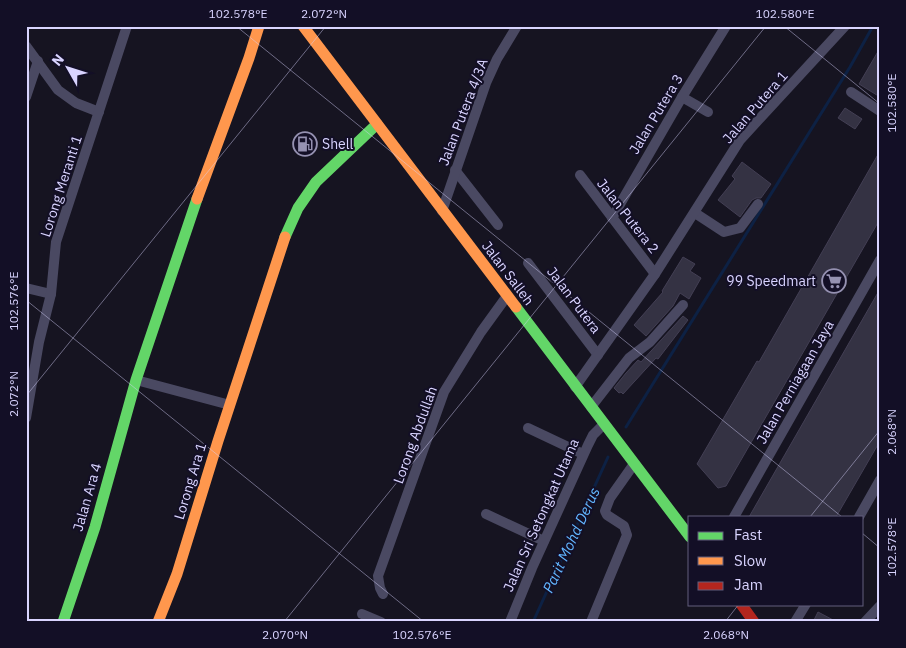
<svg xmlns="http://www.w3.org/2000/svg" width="906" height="648" viewBox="0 0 906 648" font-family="'IBM Plex Sans',sans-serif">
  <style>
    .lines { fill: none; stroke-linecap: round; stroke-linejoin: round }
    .stream { stroke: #0d2144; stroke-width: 3 }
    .building { fill: #343243; stroke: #433f54 }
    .street { stroke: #4a4962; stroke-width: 10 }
    .fast { stroke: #63d668; stroke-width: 11 }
    .slow { stroke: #ff974d; stroke-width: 11 }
    .jam { stroke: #b3261e; stroke-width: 11 }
    .ticks { fill: none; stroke: #d9d4ff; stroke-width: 1; stroke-opacity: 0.45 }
    .labels { text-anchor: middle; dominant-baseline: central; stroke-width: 4; stroke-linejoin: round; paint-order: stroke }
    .street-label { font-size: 14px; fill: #d9d4ff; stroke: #130f26 }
    .poi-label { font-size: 14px; fill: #d9d4ff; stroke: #130f26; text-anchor: start }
    .water-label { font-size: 15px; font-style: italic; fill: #62b6ff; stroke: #130f26 }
    .neatline { fill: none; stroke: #d9d4ff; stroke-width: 2 }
    .ticks-label { font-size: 12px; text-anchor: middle; fill: #d9d4ff }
  </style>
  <rect width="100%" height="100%" fill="#161421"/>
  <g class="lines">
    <g class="stream">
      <path d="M626 427 850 67 873 26"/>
      <path d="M533 622 608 457"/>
    </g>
  </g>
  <g class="building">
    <path d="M880 48V97L859 84Z"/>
    <path d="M845 108 862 119 855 129 838 118Z"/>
    <path d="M880 151V219L726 486 718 488 697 464 757 361 759 362Z"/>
    <path d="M742 162 771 184 761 198H756L752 200 740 217 718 200 735 179 732 176Z"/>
    <path d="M683 257 695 264 690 271 701 278 689 299 680 293 673 306 646 336 634 325 663 292 662 291Z"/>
    <path d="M880 289V441L836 517H749Z"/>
    <path d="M683 316 688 320 658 359 656 358 623 394 621 392 619 393 614 388 626 373 638 360 641 362Z"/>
    <path d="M818 612 837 622H813Z"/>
  </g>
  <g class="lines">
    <g class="street">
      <path d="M26 46 58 90 76 103 99 112"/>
      <path d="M851 92 880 111"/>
      <path d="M26 97 38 61"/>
      <path d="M682 97 708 112"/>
      <path d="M455 170 498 225"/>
      <path d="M580 175 655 274"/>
      <path d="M442 211 486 83 497 59 517 26"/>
      <path d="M695 213 724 232 740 228 758 204"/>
      <path d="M612 218 682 97 726 26"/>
      <path d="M528 263 598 355"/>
      <path d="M26 288 51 294"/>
      <path d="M136 380 230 405"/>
      <path d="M575 387 655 274 740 140 845 26"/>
      <path d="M591 407 629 358 650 342 683 305"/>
      <path d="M26 418 39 342 51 294 56 242 127 26"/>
      <path d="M528 428 583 454"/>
      <path d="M486 514 544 541"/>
      <path d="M734 517 880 260"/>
      <path d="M859 517 880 480"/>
      <path d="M383 594 380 588 378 576 444 392 481 332 507 296"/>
      <path d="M362 614 381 622"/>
      <path d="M510 622 532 568 588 445 593 435 604 424"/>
      <path d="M591 622 627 535 624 526 607 515 605 511 610 498 634 464"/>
      <path d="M795 622 806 604"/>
      <path d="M865 622 880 606"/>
    </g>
    <g class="fast">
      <path d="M285 237 298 208 316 182 377 124"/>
      <path d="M516 307 690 537"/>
      <path d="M63 622 95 527 136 380 197 199"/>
    </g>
    <g class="slow">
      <path d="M303 26 516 307"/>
      <path d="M197 199 249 58 259 26"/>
      <path d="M158 622 177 574 218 441 285 237"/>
    </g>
    <path class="jam" d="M741 604 754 622"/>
  </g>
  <path class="ticks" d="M236 26 842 517M784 26 880 104M26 300 424 622M26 396 326 26M810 517 880 430M862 533 880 548M284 622 766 26M725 622 739 604"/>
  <defs>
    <g id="fuel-ring" transform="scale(1.25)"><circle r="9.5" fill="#130f26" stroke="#9591b1" stroke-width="1.5"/><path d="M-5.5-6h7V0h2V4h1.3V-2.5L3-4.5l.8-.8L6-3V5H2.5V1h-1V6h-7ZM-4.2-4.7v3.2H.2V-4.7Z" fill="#9591b1"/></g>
    <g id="supermarket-ring" transform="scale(1.25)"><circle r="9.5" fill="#130f26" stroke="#9591b1" stroke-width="1.5"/><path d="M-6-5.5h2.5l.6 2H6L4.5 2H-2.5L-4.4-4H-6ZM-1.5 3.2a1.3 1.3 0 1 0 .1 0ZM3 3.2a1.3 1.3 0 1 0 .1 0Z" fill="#9591b1"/></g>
  </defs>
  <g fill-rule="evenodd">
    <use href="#fuel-ring" x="305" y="144"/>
    <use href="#supermarket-ring" x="834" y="281"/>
  </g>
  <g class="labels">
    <g class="street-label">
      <text transform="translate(755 107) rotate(-49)">Jalan Putera 1</text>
      <text transform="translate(463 112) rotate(-69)">Jalan Putera 4/3A</text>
      <text transform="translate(656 114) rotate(-59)">Jalan Putera 3</text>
      <text transform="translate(61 186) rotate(-72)">Lorong Meranti 1</text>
      <text transform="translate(628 216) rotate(52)">Jalan Putera 2</text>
      <text transform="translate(508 273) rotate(53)">Jalan Salleh</text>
      <text transform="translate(574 300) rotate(53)">Jalan Putera</text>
      <text transform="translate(795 382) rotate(-60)">Jalan Perniagaan Jaya</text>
      <text transform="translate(415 435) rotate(-70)">Lorong Abdullah</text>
      <text transform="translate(190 481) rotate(-73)">Lorong Ara 1</text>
      <text transform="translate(87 497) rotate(-74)">Jalan Ara 4</text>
      <text transform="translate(541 515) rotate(-66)">Jalan Sri Setongkat Utama</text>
    </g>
    <g class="poi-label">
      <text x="322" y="144">Shell</text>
      <text x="816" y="281" text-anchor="end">99 Speedmart</text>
    </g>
    <g class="water-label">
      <text transform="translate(571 540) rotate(-65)">Parit Mohd Derus</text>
    </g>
  </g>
  <rect width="906" height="648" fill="none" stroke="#130f26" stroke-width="55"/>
  <rect x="688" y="516" width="175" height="90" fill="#130f26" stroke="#625e7d"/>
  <rect x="698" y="532" width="25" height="8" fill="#63d668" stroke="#625e7d"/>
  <text x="734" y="540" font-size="15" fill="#d9d4ff">Fast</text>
  <rect x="698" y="557" width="25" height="8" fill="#ff974d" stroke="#625e7d"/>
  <text x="734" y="566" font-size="15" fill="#d9d4ff">Slow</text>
  <rect x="698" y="582" width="25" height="8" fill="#b3261e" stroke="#625e7d"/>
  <text x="734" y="590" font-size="15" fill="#d9d4ff">Jam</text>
  <g transform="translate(68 68) rotate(309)" stroke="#130f26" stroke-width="4" paint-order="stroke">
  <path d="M0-4L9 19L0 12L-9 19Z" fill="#d9d4ff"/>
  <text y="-8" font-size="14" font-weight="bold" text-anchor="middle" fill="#d9d4ff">N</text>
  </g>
  <rect x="28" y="28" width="850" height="592" class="neatline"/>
  <g class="ticks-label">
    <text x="238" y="18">102.578°E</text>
    <text x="324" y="18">2.072°N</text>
    <text x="785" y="18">102.580°E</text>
    <text transform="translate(892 103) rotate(-90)" y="4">102.580°E</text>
    <text transform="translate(14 301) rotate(-90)" y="4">102.576°E</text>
    <text transform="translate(14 394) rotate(-90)" y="4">2.072°N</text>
    <text transform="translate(892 432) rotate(-90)" y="4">2.068°N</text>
    <text transform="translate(892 547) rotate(-90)" y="4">102.578°E</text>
    <text x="285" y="639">2.070°N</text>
    <text x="422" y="639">102.576°E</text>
    <text x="726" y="639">2.068°N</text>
  </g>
</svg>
